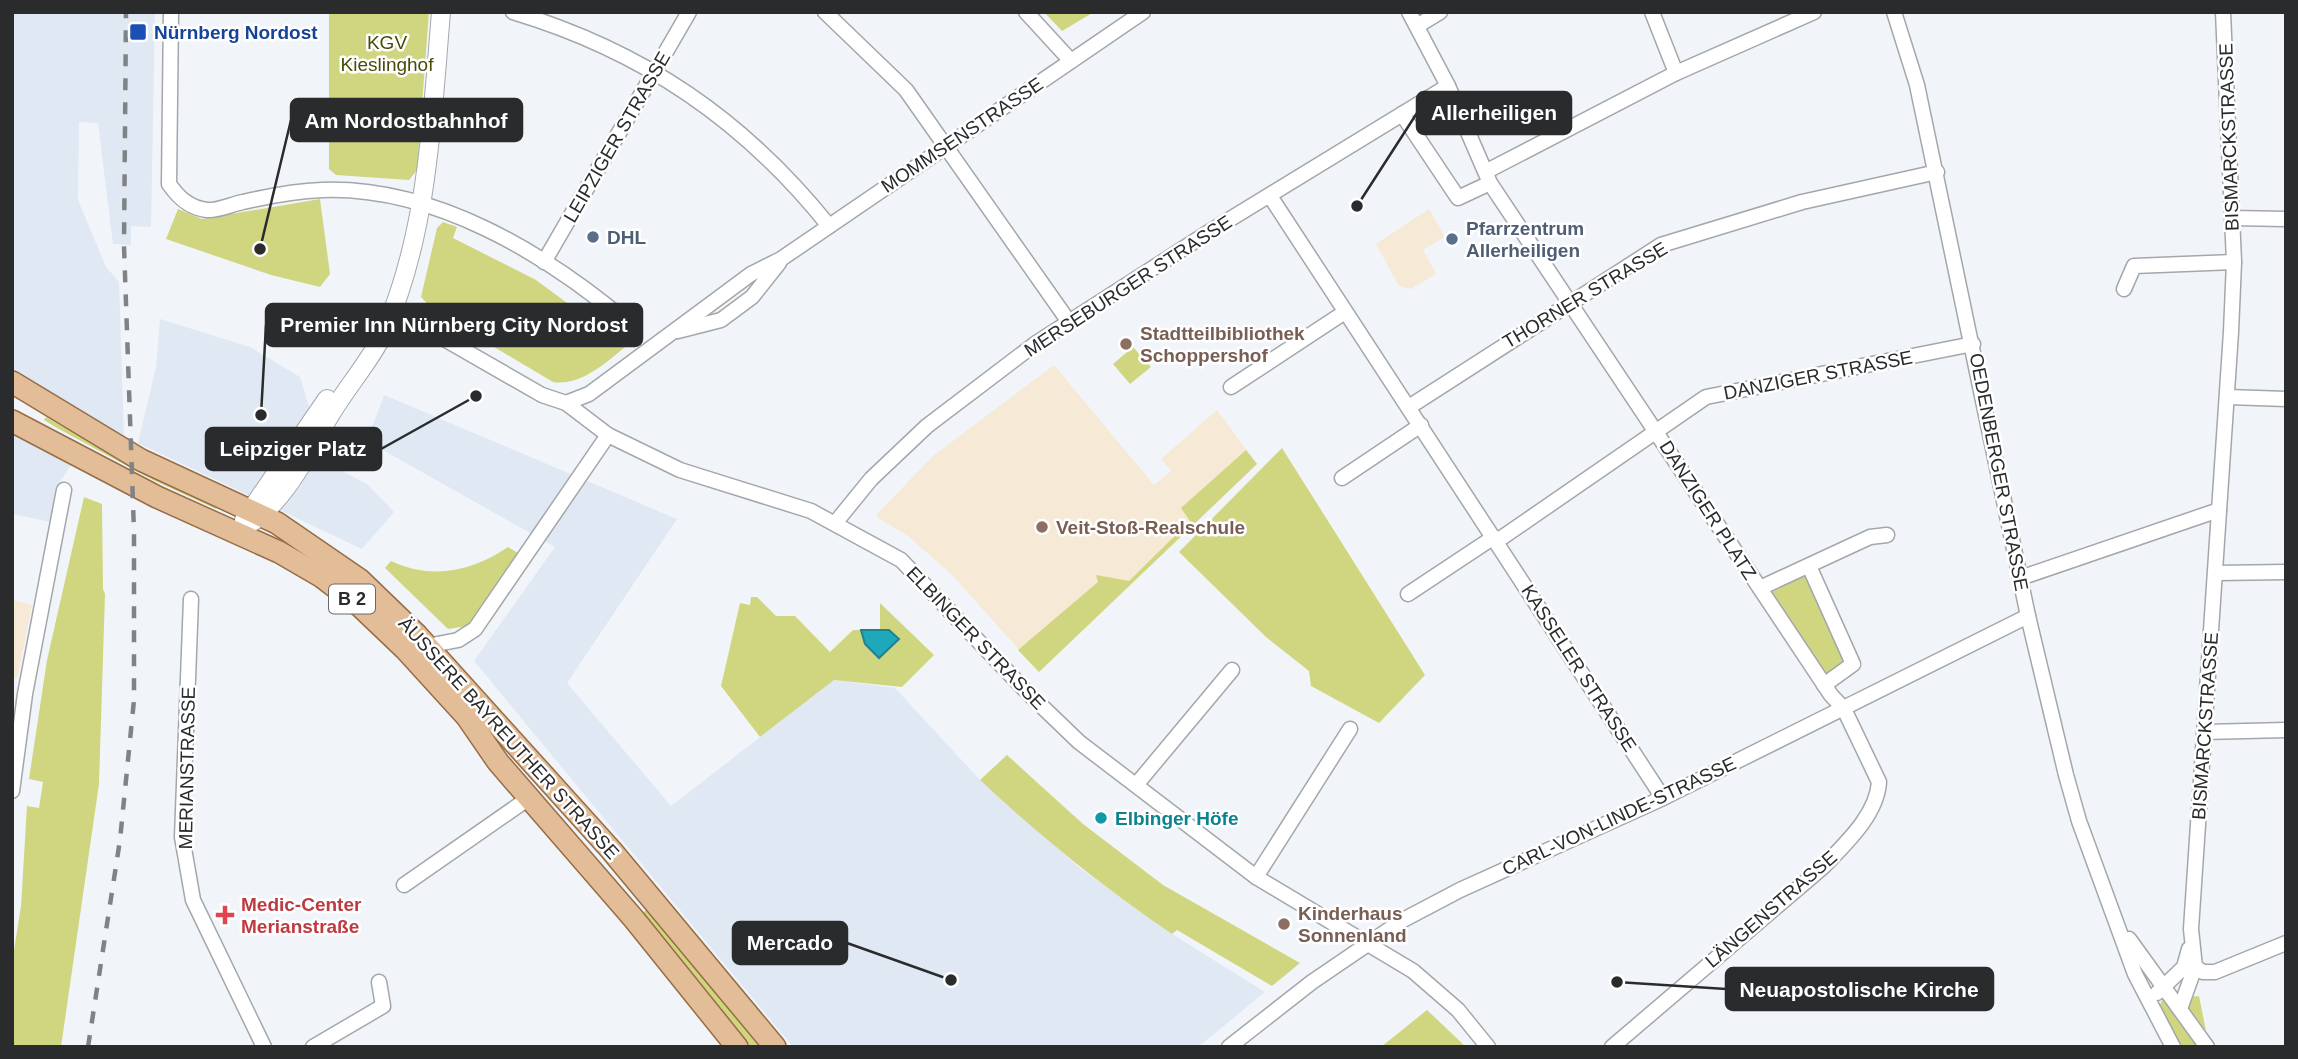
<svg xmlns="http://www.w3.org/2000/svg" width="2298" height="1059" viewBox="0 0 2298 1059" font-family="Arial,sans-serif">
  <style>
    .built { fill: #dfe8f3 }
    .education { fill: #f6e9d5 }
    .green { fill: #d0d680 }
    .water { fill: #1ea8b9; stroke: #21828f; stroke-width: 2 }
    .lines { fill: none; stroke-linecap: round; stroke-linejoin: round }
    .minor-casing { stroke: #a3a7ab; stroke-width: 17 }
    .tertiary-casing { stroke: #a3a7ab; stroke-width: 20 }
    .primary-casing { stroke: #966d45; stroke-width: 24 }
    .minor { stroke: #fff; stroke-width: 14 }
    .tertiary { stroke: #fff; stroke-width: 18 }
    .primary { stroke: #e3bd98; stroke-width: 21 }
    .rail { stroke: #808386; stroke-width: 4.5; stroke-dasharray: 12 12; stroke-linecap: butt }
    .transit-dot { fill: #1a4fb4; stroke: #fff; stroke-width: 2.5 }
    .service-dot { fill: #5c6f8a; stroke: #fff; stroke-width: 2.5 }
    .education-dot { fill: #8d6e63; stroke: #fff; stroke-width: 2.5 }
    .culture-dot { fill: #0f9aa8; stroke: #fff; stroke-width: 2.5 }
    .health-dot { fill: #e0444e; stroke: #fff; stroke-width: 2.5 }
    .labels { text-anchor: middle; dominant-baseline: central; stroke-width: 5; stroke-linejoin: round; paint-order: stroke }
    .shield { fill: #fff; stroke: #696b6b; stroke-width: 2 }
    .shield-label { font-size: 18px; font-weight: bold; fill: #292b2c }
    .transit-label { font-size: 19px; font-weight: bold; fill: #164399; stroke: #fff; text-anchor: start }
    .park-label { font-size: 19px; fill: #494c07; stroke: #fff }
    .street-label { font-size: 19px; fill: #292b2c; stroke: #fff }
    .service-label { font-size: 19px; font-weight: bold; fill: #4e5e75; stroke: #fff; text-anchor: start }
    .education-label { font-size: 19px; font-weight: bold; fill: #785e54; stroke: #fff; text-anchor: start }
    .culture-label { font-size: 19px; font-weight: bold; fill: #0d838f; stroke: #fff; text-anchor: start }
    .health-label { font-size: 19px; font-weight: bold; fill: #be3a42; stroke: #fff; text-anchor: start }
    .leader { fill: none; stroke: #292b2c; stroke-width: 2.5 }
    .callout-dot { fill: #292b2c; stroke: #fff; stroke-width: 2.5 }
    .callout { fill: #292b2c; stroke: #292b2c; stroke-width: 2.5 }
    .callout-label { font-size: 21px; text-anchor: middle; font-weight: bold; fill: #fff }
  </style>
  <rect width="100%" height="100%" fill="#f1f5fa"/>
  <g class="built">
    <path d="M12 12H155L151 227 131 226V245L113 244 98 123 79 122 78 200 106 267 119 282 124 438 12 375Z"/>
    <path d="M160 319 250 347 300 377 325 459 334 467 367 484 394 512 362 549 138 443 156 367Z"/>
    <path d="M384 395 677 519 567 683 671 806 834 680 895 688 980 780 1081 869 1172 934 1265 992 1198 1047H793L474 661 555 547 367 441Z"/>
    <path d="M12 429 74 460 58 485 51 522 12 514Z"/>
  </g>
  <g class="education">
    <path d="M1429 209 1445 237 1423 250 1436 274 1411 289 1399 286 1376 244Z"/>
    <path d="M1054 365 1154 485 1171 471 1161 459 1217 410 1257 464 1039 672 952 575 908 536 878 518 877 514 933 456Z"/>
    <path d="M12 600 32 605 17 679 12 678Z"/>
  </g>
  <g class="green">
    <path d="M329 12H429L417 170 409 180 336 175 329 169Z"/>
    <path d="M1044 12H1094L1062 31Z"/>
    <path d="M320 199 330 274 320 287 271 275 166 239 178 209 202 219Z"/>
    <path d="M443 222 457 227 453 238 536 280 616 339 625 328 637 338C613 355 585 387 553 382L435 312 421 297 437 228Z"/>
    <path d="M1133 347 1151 367 1130 384 1113 364Z"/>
    <path d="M46 417 92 443 219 504 216 509 153 480 57 428 44 420Z"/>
    <path d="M1282 448 1425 675 1379 723 1311 686 1309 671 1266 637 1179 552Z"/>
    <path d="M1246 450 1257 464 1039 672 1018 650 1098 582 1096 575 1129 581 1190 521 1181 508Z"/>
    <path d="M84 497 102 504 103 589 105 594 99 784 61 1047H12V963L21 906 27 806 39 808 43 782 29 779 47 660Z"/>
    <path d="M508 547 518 553 468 626 448 629 385 568 391 561C432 580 471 572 508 547Z"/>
    <path d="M1803 575 1807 578 1844 661 1843 666 1826 675 1770 595 1771 590Z"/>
    <path d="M751 597H757L776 616H795L830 652 853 630H861V635L889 630H880V603L934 655 902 687 834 680 760 737 721 686 740 603 750 605Z"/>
    <path d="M1007 755 1083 824 1163 885 1300 963 1272 986 1177 930 1172 934C1103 887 1041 837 980 780Z"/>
    <path d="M647 909 767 1047H746L642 914Z"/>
    <path d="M2199 996 2206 1031 2188 1008 2189 997Z"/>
    <path d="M2163 998 2199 1047H2181L2159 1007Z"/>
    <path d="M1427 1010 1466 1047H1381Z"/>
  </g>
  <path class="water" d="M861 630H889L899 639 879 658 865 644Z"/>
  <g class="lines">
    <g class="minor-casing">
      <g id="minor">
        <path d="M171 12 169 184C178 197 189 208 207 210 218 211 232 204 243 202 269 196 295 191 322 190 434 186 545 253 628 323"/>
        <path d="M513 12C643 51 744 120 829 226"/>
        <path d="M825 12 906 90 1069 322"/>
        <path d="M1026 12 1071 61"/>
        <path d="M1409 12 1448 86 1490 183 1831 695 1844 709 1879 782C1877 815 1845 844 1823 867L1612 1047"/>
        <path d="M1652 12 1676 73"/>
        <path d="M1894 12 1917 85 2028 616 2066 775 2079 821 2135 974 2173 1047"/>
        <path d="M1417 26 1440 12"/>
        <path d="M1402 114 1458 198 1490 183"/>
        <path d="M1487 171 1676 73 1814 12"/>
        <path d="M1270 196 1663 798"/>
        <path d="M2232 218 2286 219"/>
        <path d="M544 262 689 12"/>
        <path d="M2124 289 2134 266 2234 262"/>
        <path d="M392 309 542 395 566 403 608 435 680 470 811 511 901 560 1027 692 1079 742 1256 877 1413 971 1458 1010 1488 1047"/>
        <path d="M678 331 721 320 752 297 779 263"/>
        <path d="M1231 387 1345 312"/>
        <path d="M2228 397 2286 399"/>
        <path d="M566 403 589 394 751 274 781 259 1143 12"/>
        <path d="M1409 407 1661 245 1802 202 1937 172"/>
        <path d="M1342 478 1421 425"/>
        <path d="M836 522 871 479 927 426 1035 344 1209 232 1448 86"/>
        <path d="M1497 541 1706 397 1973 344"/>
        <path d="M1809 566 1853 664 1824 685"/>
        <path d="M2216 573 2286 572"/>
        <path d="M2020 578 2219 510"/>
        <path d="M1760 588 1870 537 1887 535"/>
        <path d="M1408 594 1494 537"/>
        <path d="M191 599 182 837 193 900 264 1047"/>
        <path d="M427 646 458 640 475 629 608 435"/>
        <path d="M2204 732 2286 730"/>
        <path d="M1136 785 1232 670"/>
        <path d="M12 791 25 694 64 490"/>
        <path d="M1256 877 1350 729"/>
        <path d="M404 885 529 798"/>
        <path d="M2129 939 2207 1047"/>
        <path d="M2195 967 2203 972H2215L2286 943"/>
        <path d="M2157 993 2184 967 2189 949"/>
        <path d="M2180 1009 2195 967 2191 929 2231 332 2234 262 2223 12"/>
        <path d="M313 1047 383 1006 379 982"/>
        <path d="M1229 1047 1312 982 1403 920 1460 890 1663 798 2028 616"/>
      </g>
    </g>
    <g class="tertiary-casing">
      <g id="tertiary">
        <path d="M244 520 327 399"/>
        <path d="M235 531C274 518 306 459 325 424 342 392 372 360 385 330 428 231 432 118 441 12"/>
      </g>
    </g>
    <g class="primary-casing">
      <g id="primary">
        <path d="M12 382 141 460 277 523 360 580 417 635 611 850 775 1047"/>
        <path d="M12 421 157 497 279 552 322 577 361 607 405 649 467 717 498 762 634 919 737 1047"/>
      </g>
    </g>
    <use href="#minor" class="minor"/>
    <use href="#tertiary" class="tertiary"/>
    <use href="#primary" class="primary"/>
    <path class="rail" d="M88 1047 120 840 134 700V532L124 246 126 12"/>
  </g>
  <rect class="transit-dot" x="129" y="23" width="18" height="18" rx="3.5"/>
  <g class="service-dot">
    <circle cx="593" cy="237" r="7"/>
    <circle cx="1452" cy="239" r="7"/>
  </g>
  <g class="education-dot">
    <circle cx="1126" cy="344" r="7"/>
    <circle cx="1042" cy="527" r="7"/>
    <circle cx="1284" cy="924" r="7"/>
  </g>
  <circle class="culture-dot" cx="1101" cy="818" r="7"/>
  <path class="health-dot" d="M221.5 904.5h7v7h7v7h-7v7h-7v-7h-7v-7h7z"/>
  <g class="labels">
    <rect class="shield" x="329" y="584.5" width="46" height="29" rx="5"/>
    <g class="shield-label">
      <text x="352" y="599">B 2</text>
    </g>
    <g class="transit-label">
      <text x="154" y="32">Nürnberg Nordost</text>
    </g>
    <g class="park-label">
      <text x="387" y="42">KGV<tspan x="387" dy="22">Kieslinghof</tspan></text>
    </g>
    <g class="street-label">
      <text transform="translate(962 135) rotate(-34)">MOMMSENSTRASSE</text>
      <text transform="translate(617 137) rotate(-60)">LEIPZIGER STRASSE</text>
      <text transform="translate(2229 137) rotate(-92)">BISMARCKSTRASSE</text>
      <text transform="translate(1128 286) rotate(-33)">MERSEBURGER STRASSE</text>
      <text transform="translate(1585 295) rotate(-31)">THORNER STRASSE</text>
      <text transform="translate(1818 375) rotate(-11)">DANZIGER STRASSE</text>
      <text transform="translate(1999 472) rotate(79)">OEDENBERGER STRASSE</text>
      <text transform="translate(1708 510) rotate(57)">DANZIGER PLATZ</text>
      <text transform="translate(976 638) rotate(46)">ELBINGER STRASSE</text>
      <text transform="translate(1579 668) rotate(57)">KASSELER STRASSE</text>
      <text transform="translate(2205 726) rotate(-86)">BISMARCKSTRASSE</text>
      <text transform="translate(509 738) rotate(48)">ÄUSSERE BAYREUTHER STRASSE</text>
      <text transform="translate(187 768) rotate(-89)">MERIANSTRASSE</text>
      <text transform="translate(1619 816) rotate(-25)">CARL-VON-LINDE-STRASSE</text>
      <text transform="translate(1771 909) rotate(-41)">LÄNGENSTRASSE</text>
    </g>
    <g class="service-label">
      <text x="1466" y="228">Pfarrzentrum<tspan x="1466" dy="22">Allerheiligen</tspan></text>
      <text x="607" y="237">DHL</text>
    </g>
    <g class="education-label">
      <text x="1140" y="333">Stadtteilbibliothek<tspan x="1140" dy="22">Schoppershof</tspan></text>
      <text x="1056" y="527">Veit-Stoß-Realschule</text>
      <text x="1298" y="913">Kinderhaus<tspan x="1298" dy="22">Sonnenland</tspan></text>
    </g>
    <g class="culture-label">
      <text x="1115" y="818">Elbinger Höfe</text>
    </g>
    <g class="health-label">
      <text x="241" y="904">Medic-Center<tspan x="241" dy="22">Merianstraße</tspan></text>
    </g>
  </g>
  <path class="leader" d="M1357 206L1417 113M260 249L291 120M261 415L266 325M476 396L381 449M951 980L847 943M1617 982L1726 989"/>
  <g class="callout-dot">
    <circle cx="1357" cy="206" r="7"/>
    <circle cx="260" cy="249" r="7"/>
    <circle cx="261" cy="415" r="7"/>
    <circle cx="476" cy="396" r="7"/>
    <circle cx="951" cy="980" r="7"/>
    <circle cx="1617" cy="982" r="7"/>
  </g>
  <g class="callout">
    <rect x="1417" y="92" width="154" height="42" rx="7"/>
    <rect x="291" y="99" width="231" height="42" rx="7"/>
    <rect x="266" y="304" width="376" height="42" rx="7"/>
    <rect x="206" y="428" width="175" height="42" rx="7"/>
    <rect x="733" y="922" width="114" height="42" rx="7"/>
    <rect x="1726" y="968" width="267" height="42" rx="7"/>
  </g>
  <g class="callout-label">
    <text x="1494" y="120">Allerheiligen</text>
    <text x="406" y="128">Am Nordostbahnhof</text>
    <text x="454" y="332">Premier Inn Nürnberg City Nordost</text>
    <text x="293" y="456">Leipziger Platz</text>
    <text x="790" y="950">Mercado</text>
    <text x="1859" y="997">Neuapostolische Kirche</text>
  </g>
  <rect width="2298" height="1059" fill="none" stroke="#292b2c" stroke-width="28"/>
</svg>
